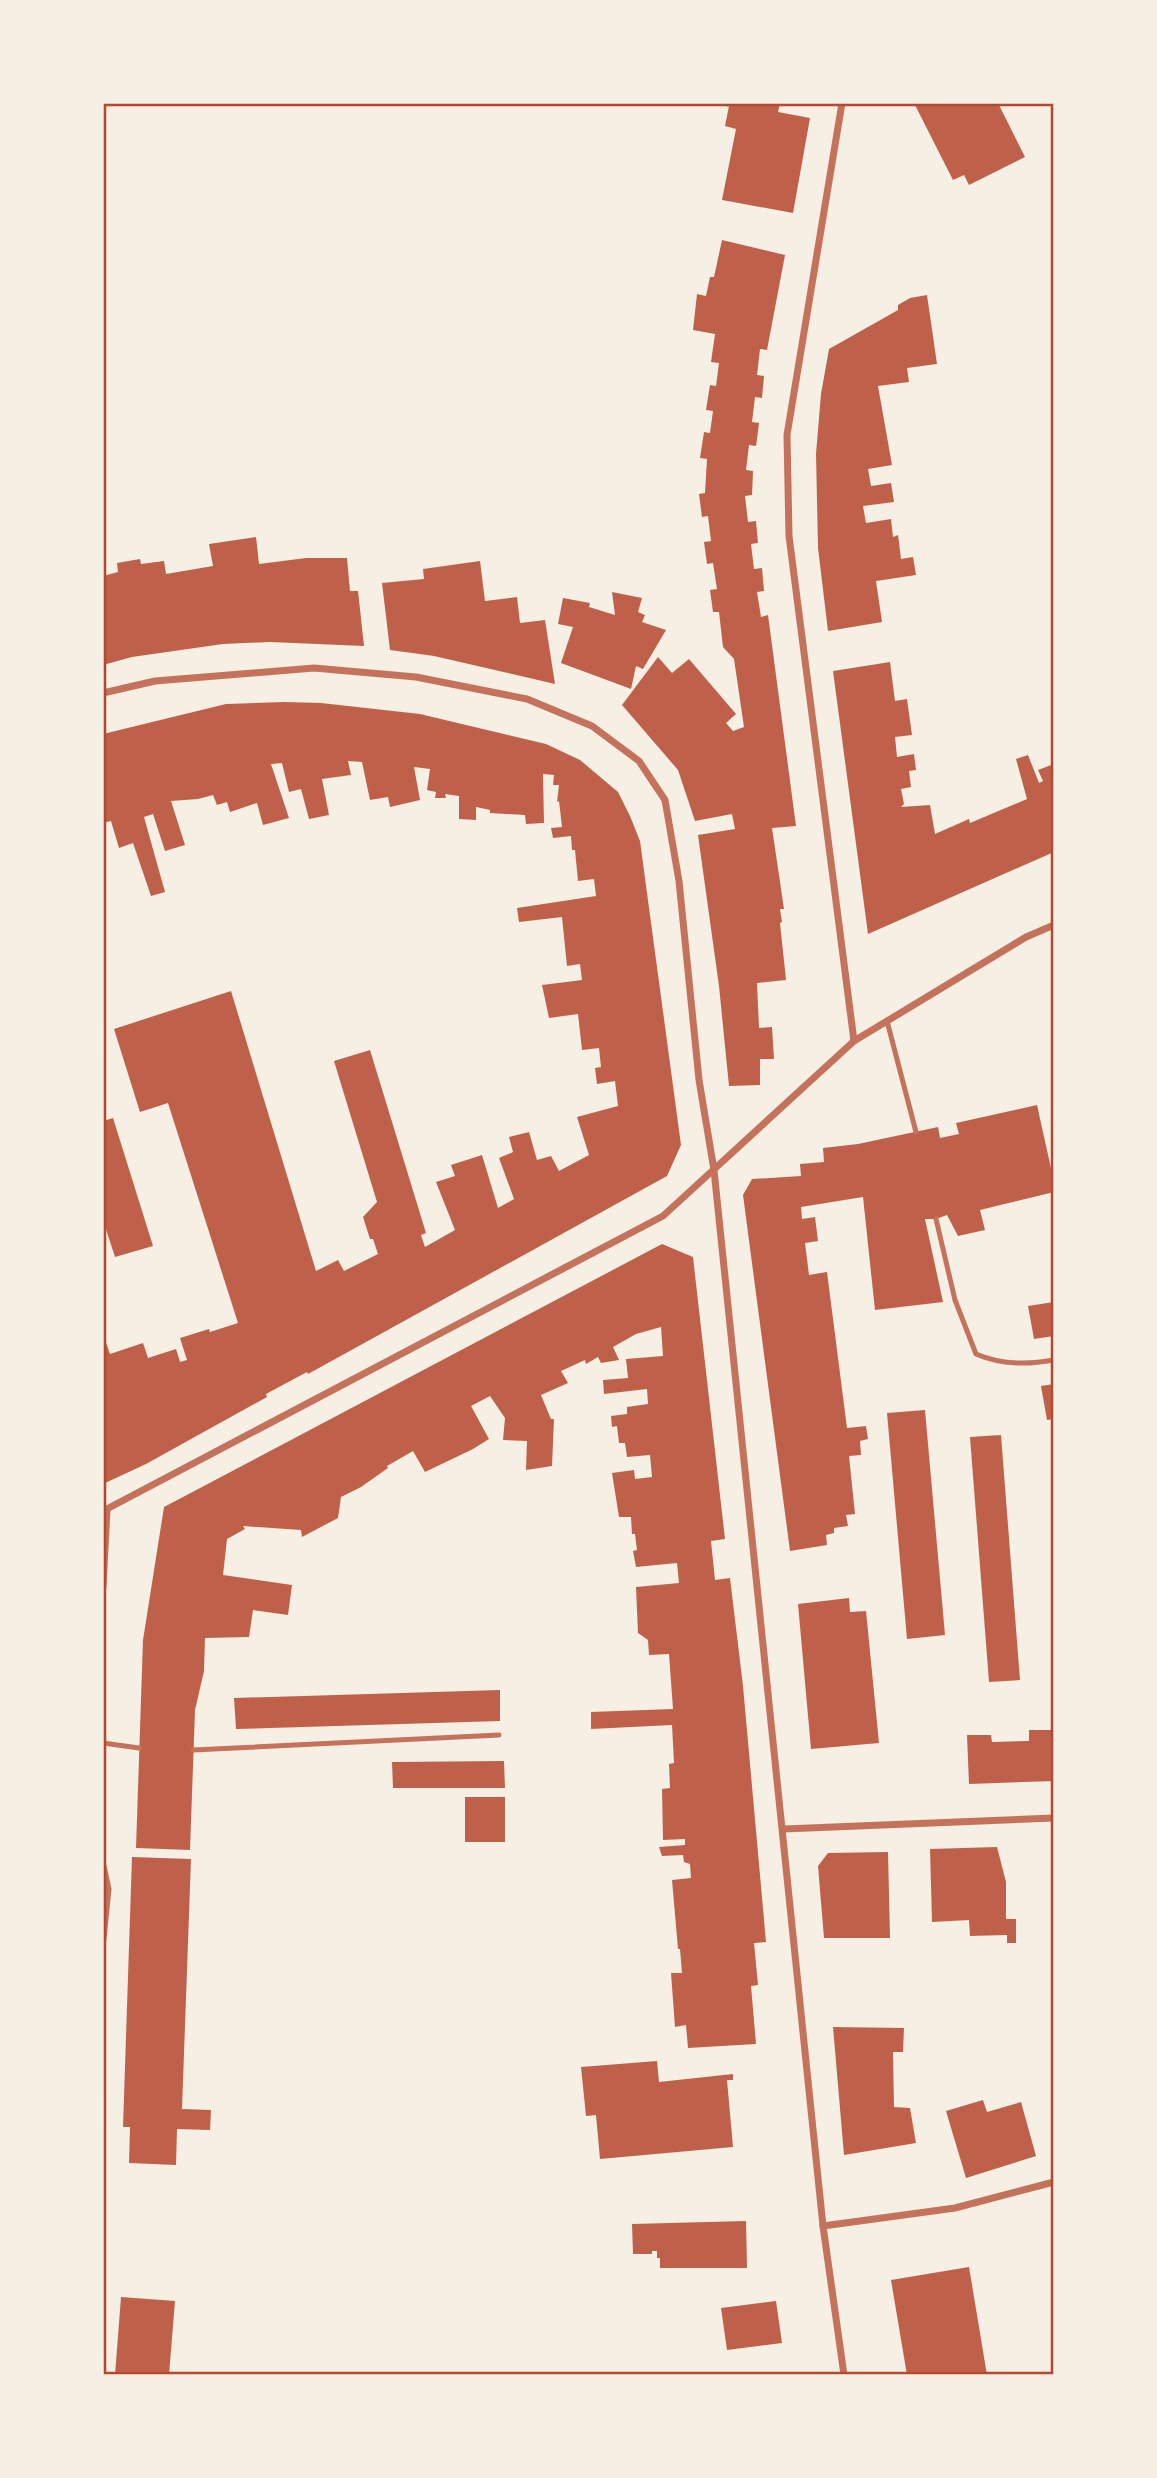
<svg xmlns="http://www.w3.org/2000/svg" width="1157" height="2478" viewBox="0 0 1157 2478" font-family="Helvetica,sans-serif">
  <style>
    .building { fill: #bf614a }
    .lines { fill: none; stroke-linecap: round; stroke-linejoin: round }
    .service { stroke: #c5725c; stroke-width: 5 }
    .minor { stroke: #c5725c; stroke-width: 7 }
    .neatline { fill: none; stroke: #b5482f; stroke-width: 2.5 }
  </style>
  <rect width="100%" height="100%" fill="#f6efe4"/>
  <g class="building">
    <path d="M728 103H780L778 112 810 118 793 213 722 200 736 129 725 126 729 106 727 107Z"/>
    <path d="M914 103H998L1025 157 969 185 964 175 953 180Z"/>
    <path d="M722 240 785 255 767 350 760 349 757 375 764 376 762 398 755 397 752 422 759 423 757 439 756 446 749 445 746 470 753 471 752 495 745 496 748 522 756 521 758 543 751 544 754 569 762 568 764 591 757 592 761 617 768 615 796 826 772 828 784 909H780L782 922 780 923 786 980 757 983 759 1028 772 1027 774 1059H760V1085L729 1086 719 986 698 835 735 829 732 814 695 821 678 770 622 705 658 657 672 673 689 659 736 714 726 723 733 731 744 727 734 659 723 647 719 612H713L710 590 717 589 713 563 707 564 704 542 711 541 708 516 702 517 699 494 705 493 707 459 700 458 704 432 710 433 713 411 706 410 710 385 716 386 719 363 711 362 715 334 693 330 697 294 706 296 710 277H714Z"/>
    <path d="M927 295 937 364 907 368 909 382 878 386 892 465 868 469 871 486 891 483 894 502 863 506 866 523 891 519 893 537 898 535 901 559 913 557 916 575 876 581 882 622 828 631 818 548 816 454 821 394 829 349 898 310V305L910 298Z"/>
    <path d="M256 537 259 564 306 558H347L350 591H358L364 646 270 642 223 644 132 657 103 665V576L118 572 117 563 140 559 141 564 164 561 166 574 213 566 209 544Z"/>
    <path d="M480 561 485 601 517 597 520 623 545 620 555 684 434 656 390 650 382 583 424 579 423 569Z"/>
    <path d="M612 592 642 598 638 612 645 615 642 622 666 630 643 669 636 666 631 689 561 663 573 627 558 624 563 598 590 603 589 607 615 615Z"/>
    <path d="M890 662 895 701 907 699 912 735 895 737 897 757 914 754 916 770 909 771 911 787 901 789 904 804 901 807 930 805 935 834 969 819 970 823 1027 799 1016 759 1028 755 1039 783 1043 781 1038 770 1054 764V852L868 934 833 671Z"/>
    <path d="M284 702 321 703 420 714 546 744 580 760 618 792 630 816 640 841 681 1145 667 1176 308 1374 307 1372 266 1394 267 1397 146 1464 103 1484V1334L110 1354 143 1343 148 1358 176 1349 180 1362 187 1360 180 1338 209 1329 210 1332 238 1323 168 1103 140 1112 114 1029 231 991 316 1271 338 1260 344 1271 378 1254 373 1239H370L363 1217 377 1202 334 1061 370 1050 426 1233 421 1235 425 1247 455 1230 436 1182 455 1176 451 1165 482 1155 498 1208 514 1199 499 1158 513 1152 509 1137 529 1132 537 1160 551 1156 559 1171 589 1155 577 1117 618 1106 615 1081 597 1084 595 1068 601 1067 599 1048 582 1050 578 1014 549 1018 542 985 582 980 580 964 567 966 562 917 519 922 517 908 596 896 594 879 578 881 575 850H572L571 836 553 838 551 828 562 827 559 801 557 802 559 785H553L554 775 543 774 544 823 526 824 525 815 490 813V810L476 807V820L459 819V796L445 794 446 798H435L436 792 427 790 430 769 414 767 420 800 390 807 388 797 370 800 362 762 348 761 351 775 322 779 329 815 309 819 301 789 289 792 282 763 271 764 289 818 263 825 257 803 230 812 227 802 217 805 213 795 198 799 171 801 185 845 165 851 153 814 144 817 165 892 151 896 133 843 119 848 111 821 103 823V734L226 704Z"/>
    <path d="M1037 1105 1054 1182V1192L980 1210 985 1230 958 1236 947 1215 936 1219H925L943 1302 875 1310 863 1197 801 1207 802 1219 815 1217 818 1241 805 1243 809 1275 827 1272 847 1428 866 1426 868 1439 860 1441 861 1455 849 1456 855 1514 846 1515 848 1526 834 1528V1533L826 1535 827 1545 790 1551 743 1195 752 1179 801 1176 800 1164 824 1162 823 1148 858 1144 938 1127 940 1138 959 1134 956 1123Z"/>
    <path d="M113 1118 153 1246 115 1257 103 1220V1121Z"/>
    <path d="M662 1244 693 1257 725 1539 711 1541 715 1580 730 1578 743 1686 766 1942 754 1943 758 1985 751 1986 756 2044 688 2048 686 2025 675 2027 671 1973H682L680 1949H678L672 1880 691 1878 690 1864 684 1862 683 1855 662 1856 659 1847 685 1845V1839L663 1840 662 1789 670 1788 669 1764 674 1763 672 1725 591 1729V1712L673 1709 669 1654 649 1655 648 1640 638 1633 636 1587 679 1583 677 1563 636 1567 633 1551 637 1550 635 1534H632L631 1517H619L612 1473 634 1470 635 1479 652 1477 650 1455 627 1457 625 1443H619L617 1426 612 1427 611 1416 627 1414V1407L648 1404 647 1389 604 1394 603 1380 628 1378 626 1359 663 1356 661 1327 636 1334 613 1347 619 1360 601 1363 598 1357 586 1364 585 1360 561 1371 568 1383 541 1395 551 1419H554L552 1466 526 1470 527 1441 503 1440 505 1418 490 1396 471 1406 489 1439 473 1449 425 1472 413 1451 387 1466 388 1468 361 1487 341 1497 338 1518 302 1537 301 1530 243 1526 245 1529 227 1539 223 1575 292 1585 288 1615 253 1610 249 1637 205 1638 204 1671 195 1710 190 1850 136 1848 143 1640 164 1507Z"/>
    <path d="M1054 1302V1336L1034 1339 1028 1306Z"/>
    <path d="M1054 1384V1419L1047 1420 1041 1386Z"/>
    <path d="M925 1410 945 1635 907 1639 887 1413Z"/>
    <path d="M1001 1435 1020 1680 989 1682 970 1437Z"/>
    <path d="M849 1598 850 1612 866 1611 879 1743 811 1749 798 1604Z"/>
    <path d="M500 1690V1721L236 1729 234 1698Z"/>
    <path d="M1029 1730H1054V1781L969 1784 967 1735H991L992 1742 1029 1741Z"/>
    <path d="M504 1761 505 1788H393L392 1762Z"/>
    <rect x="465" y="1797" width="40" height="45"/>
    <path d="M997 1847 1006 1882V1919H1016V1943H1007V1935L970 1936 969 1920 932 1922 930 1849Z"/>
    <path d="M888 1852 890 1938H824L818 1866 828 1853Z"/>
    <path d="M132 1857 191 1859 182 2109 211 2110 210 2130 177 2129 176 2165 129 2163 130 2127H123Z"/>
    <path d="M833 2027 904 2028 903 2052H893L894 2107 910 2108 916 2143 844 2155Z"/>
    <path d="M657 2061 659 2082 733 2074V2080H727L733 2147 600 2159 596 2115 586 2116 581 2067Z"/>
    <path d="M983 2100 987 2112 1021 2102 1036 2156 966 2178 946 2111Z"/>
    <path d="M746 2221 747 2268H660V2258H657V2251H652V2254H633L632 2224Z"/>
    <path d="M969 2267 987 2375H907L891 2280Z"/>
    <path d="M121 2297 175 2301 169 2375H115Z"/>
    <path d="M776 2301 782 2343 727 2350 721 2308Z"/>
  </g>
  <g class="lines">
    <g class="service">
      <path d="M887 1021 916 1132"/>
      <path d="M936 1219 955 1300 976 1354C1001 1365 1027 1365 1054 1360"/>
      <path d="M103 1743 139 1748"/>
      <path d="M193 1750 499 1735"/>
    </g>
    <g class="minor">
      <path d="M842 103 787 435 789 536 854 1041"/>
      <path d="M103 693 155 681 314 668 416 677 527 699 592 726 639 761 665 800 679 881 699 1080 714 1170 823 2226 844 2375"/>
      <path d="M103 1511 663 1216 854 1041 1026 937 1054 925"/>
      <path d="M103 1586 107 1510"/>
      <path d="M784 1829 1054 1818"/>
      <path d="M103 1866 108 1889 103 1939"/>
      <path d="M823 2226 955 2208 1054 2182"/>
    </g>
  </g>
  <rect width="1157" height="2478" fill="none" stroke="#f6efe4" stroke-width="210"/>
  <rect x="105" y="105" width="947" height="2268" class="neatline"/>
</svg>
